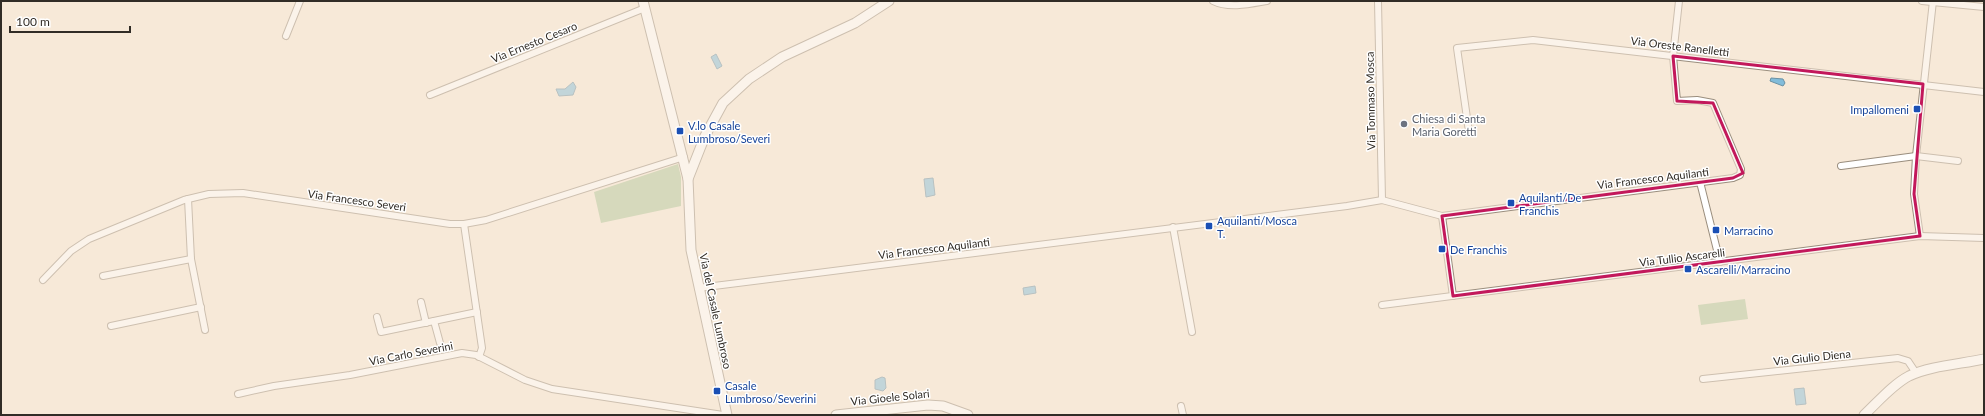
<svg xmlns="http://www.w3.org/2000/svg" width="1985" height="416" viewBox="0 0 1985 416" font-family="Lato,sans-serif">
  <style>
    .green { fill: #aec599 }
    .water { fill: #82bcda; stroke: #6a91a4 }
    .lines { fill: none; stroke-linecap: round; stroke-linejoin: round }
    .street-casing { stroke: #9a8e7e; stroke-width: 8 }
    .secondary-casing { stroke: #9a8e7e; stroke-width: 11 }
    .street { stroke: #fff; stroke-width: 6 }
    .secondary { stroke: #fff; stroke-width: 9 }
    .marked { fill: none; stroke: #c2185b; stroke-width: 3; stroke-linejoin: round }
    .transit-dot { fill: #1a4fb4; stroke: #fff; stroke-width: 1.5 }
    .worship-dot { fill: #6b7280; stroke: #fff; stroke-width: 1.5 }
    .labels { text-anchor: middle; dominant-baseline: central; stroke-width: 3; stroke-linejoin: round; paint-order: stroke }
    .street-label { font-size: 11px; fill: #312c26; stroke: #fff }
    .transit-label { font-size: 11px; fill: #164399; stroke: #fff; text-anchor: start }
    .worship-label { font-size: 11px; fill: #5b616d; stroke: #fff; text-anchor: start }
  </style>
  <rect width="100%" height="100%" fill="#f7e9d8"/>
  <g class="green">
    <path d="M678 164 681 177V206L601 223 594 192Z"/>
    <path d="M1745 299 1748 319 1701 325 1698 305Z"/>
  </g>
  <g class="water">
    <path d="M716 54 722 66 717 69 711 57Z"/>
    <path d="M1771 78 1783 79 1785 83 1783 86 1770 81Z"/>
    <path d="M573 82 576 87 573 95 559 96 556 89H565Z"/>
    <path d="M933 178 935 195 926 197 924 179Z"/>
    <path d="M1035 286 1036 293 1024 295 1023 288Z"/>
    <path d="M882 377 885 378 886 388 883 391 875 389V380Z"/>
    <path d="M1804 388 1806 404 1796 405 1794 389Z"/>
  </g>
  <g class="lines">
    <g class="street-casing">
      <g id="street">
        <path d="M1213 1C1229 9 1250 4 1267 1"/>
        <path d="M1378 1 1382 200"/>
        <path d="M1922 1 1984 7"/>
        <path d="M286 36 300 1"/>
        <path d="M430 95 645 8"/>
        <path d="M1469 132 1457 48 1533 40 1984 92"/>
        <path d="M1841 166 1916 156 1958 161"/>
        <path d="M1700 182 1720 262"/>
        <path d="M188 199 191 259 205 330"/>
        <path d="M1442 216 1453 296"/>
        <path d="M464 224 482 348 479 357"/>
        <path d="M1173 227 1192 332"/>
        <path d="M1920 236 1914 194 1916 156 1933 1"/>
        <path d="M103 276 191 259"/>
        <path d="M43 280 71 251 89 239 184 200 209 194 243 193 450 224H464L486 220 684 157"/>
        <path d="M698 288 1347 206 1382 200 1442 216 1733 178 1740 175 1741 169 1713 103 1697 100 1677 101 1673 56 1679 1"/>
        <path d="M421 302 426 323"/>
        <path d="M1382 305 1920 236 1984 238"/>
        <path d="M377 317 381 332 477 312"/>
        <path d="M434 321 440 343"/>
        <path d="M111 326 201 307"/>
        <path d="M1703 379 1898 358 1908 361 1916 373"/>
        <path d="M238 394 274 386 350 375 462 353 476 355 525 380 552 389 723 415"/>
        <path d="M1181 406 1183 415"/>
      </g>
    </g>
    <g class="secondary-casing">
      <g id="secondary">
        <path d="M643 1 688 179"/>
        <path d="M727 415 691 250 688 179 705 136 723 103 749 79 782 57 855 23 889 1"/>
        <path d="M836 415 928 405 943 406 968 415"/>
        <path d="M1864 415C1878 402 1892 385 1909 376 1929 366 1961 364 1984 359"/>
      </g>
    </g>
    <use href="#street" class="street"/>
    <use href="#secondary" class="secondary"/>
  </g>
  <path d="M0 0H1985V416H0ZM1673 56 1923 84 1914 194 1920 236 1453 296 1442 216 1733 178 1743 173 1713 103 1677 101Z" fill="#f7e9d8" fill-opacity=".55" fill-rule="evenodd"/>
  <path class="marked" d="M1673 56 1923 84 1914 194 1920 236 1453 296 1442 216 1733 178 1743 173 1713 103 1677 101Z"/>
  <g class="transit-dot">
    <rect x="1913" y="105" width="8" height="8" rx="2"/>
    <rect x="676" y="127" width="8" height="8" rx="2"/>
    <rect x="1507" y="199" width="8" height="8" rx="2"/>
    <rect x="1205" y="222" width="8" height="8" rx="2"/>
    <rect x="1712" y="226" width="8" height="8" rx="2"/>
    <rect x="1438" y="245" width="8" height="8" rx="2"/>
    <rect x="1684" y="265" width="8" height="8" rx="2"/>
    <rect x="713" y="387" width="8" height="8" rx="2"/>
  </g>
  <circle class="worship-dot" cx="1404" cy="124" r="4"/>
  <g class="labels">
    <g class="street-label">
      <text transform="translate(534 42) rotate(-22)">Via Ernesto Cesaro</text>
      <text transform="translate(1680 46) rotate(7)">Via Oreste Ranelletti</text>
      <text transform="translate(1370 101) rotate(-91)">Via Tommaso Mosca</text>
      <text transform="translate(1653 178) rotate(-7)">Via Francesco Aquilanti</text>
      <text transform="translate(357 200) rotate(8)">Via Francesco Severi</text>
      <text transform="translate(934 248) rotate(-7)">Via Francesco Aquilanti</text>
      <text transform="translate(1682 257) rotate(-7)">Via Tullio Ascarelli</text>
      <text transform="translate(716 311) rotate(78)">Via del Casale Lumbroso</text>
      <text transform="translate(411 353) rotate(-11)">Via Carlo Severini</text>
      <text transform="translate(1812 357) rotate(-6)">Via Giulio Diena</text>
      <text transform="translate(890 397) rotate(-6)">Via Gioele Solari</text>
    </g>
    <g class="transit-label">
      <text x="1909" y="109" text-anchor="end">Impallomeni</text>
      <text x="688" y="125">V.lo Casale<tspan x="688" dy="13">Lumbroso/Severi</tspan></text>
      <text x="1519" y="197">Aquilanti/De<tspan x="1519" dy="13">Franchis</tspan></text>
      <text x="1217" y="220">Aquilanti/Mosca<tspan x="1217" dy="13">T.</tspan></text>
      <text x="1724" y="230">Marracino</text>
      <text x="1450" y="249">De Franchis</text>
      <text x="1696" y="269">Ascarelli/Marracino</text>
      <text x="725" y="385">Casale<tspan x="725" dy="13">Lumbroso/Severini</tspan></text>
    </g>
    <g class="worship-label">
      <text x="1412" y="118">Chiesa di Santa<tspan x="1412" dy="13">Maria Goretti</tspan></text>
    </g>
  </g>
  <rect width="1985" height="416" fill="none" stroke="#312c26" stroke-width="4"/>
  <path d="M10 26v6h120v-6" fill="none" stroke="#312c26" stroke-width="2"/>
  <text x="16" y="26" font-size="12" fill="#312c26" stroke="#ffffff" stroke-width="3" paint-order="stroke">100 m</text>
</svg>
